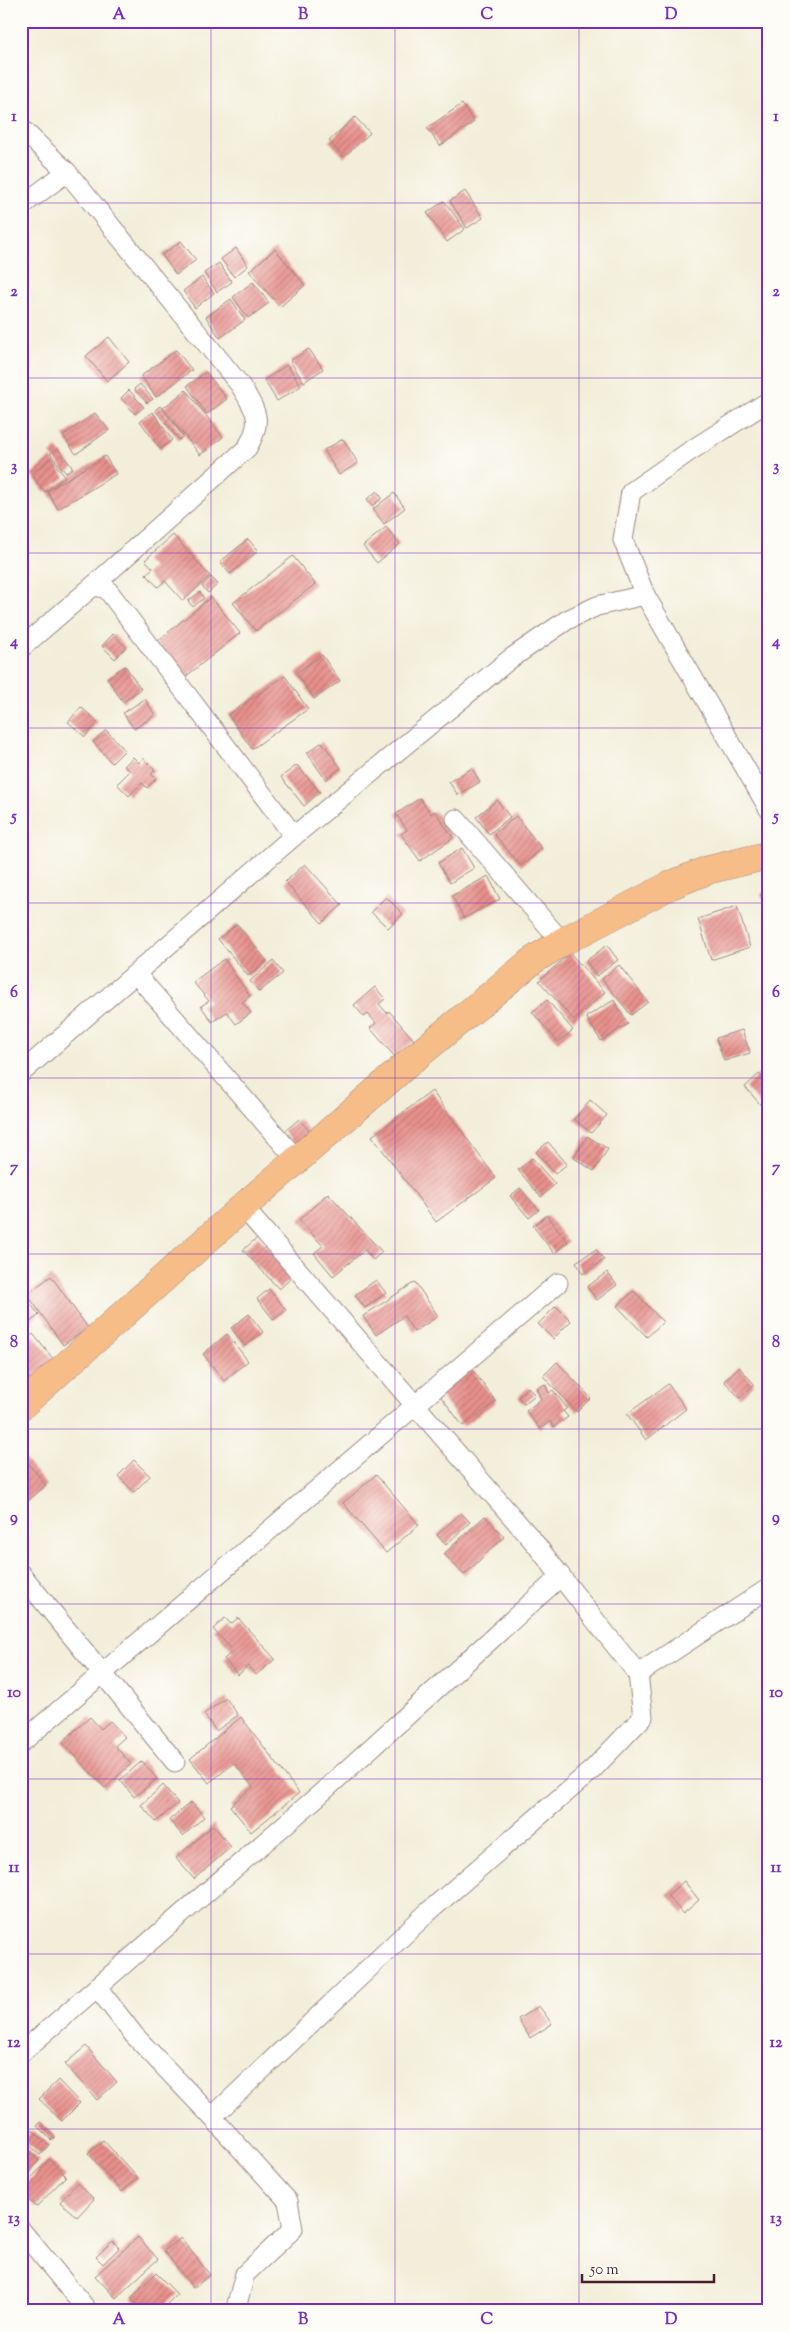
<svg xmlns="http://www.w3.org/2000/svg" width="790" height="2332" viewBox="0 0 790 2332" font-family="'Sorts Mill Goudy',serif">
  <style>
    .building { fill: url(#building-hatch) }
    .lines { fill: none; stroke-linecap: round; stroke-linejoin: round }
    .street-casing { stroke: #9e8682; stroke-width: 21 }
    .highway-casing { stroke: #9e8682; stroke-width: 29 }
    .street { stroke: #fff; stroke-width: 19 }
    .highway { stroke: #f7bd88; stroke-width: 28 }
    .grid { fill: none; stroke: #7b2cbf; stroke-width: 1; stroke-opacity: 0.55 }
    .neatline { fill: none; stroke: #7b2cbf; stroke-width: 2 }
    .grid-label { font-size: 16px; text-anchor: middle; font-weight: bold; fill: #7b2cbf }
  </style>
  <defs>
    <pattern id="building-hatch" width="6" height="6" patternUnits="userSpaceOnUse" patternTransform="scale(1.25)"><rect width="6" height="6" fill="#e8918d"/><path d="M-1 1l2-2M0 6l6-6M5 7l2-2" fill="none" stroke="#be7673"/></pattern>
  </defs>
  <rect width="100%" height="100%" fill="#fdfcf7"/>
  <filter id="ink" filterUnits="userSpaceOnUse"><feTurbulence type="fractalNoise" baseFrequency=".02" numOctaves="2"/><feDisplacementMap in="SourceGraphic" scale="10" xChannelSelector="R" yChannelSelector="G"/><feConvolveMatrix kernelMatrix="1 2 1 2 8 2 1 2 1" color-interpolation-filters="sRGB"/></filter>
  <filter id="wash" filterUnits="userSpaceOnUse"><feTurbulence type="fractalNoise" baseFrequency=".0096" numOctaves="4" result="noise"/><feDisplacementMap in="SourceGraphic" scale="20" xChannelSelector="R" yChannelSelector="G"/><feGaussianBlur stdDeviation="1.12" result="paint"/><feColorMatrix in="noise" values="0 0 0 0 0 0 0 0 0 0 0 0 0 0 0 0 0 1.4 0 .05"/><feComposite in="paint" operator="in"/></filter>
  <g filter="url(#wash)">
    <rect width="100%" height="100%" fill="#f2eed9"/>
    <g id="blocks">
      <g class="building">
        <path d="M462 104 474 122 440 146 427 128Z"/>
        <path d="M355 117 370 133 344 157 329 141Z"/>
        <path d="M465 191 483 218 467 228 450 201Z"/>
        <path d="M444 201 465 229 447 242 427 213Z"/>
        <path d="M181 241 196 260 176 275 162 255Z"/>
        <path d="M236 248 248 266 234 277 221 259Z"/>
        <path d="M275 249 305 285 280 307 249 271Z"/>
        <path d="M219 263 232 282 217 292 204 273Z"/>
        <path d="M202 277 214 293 195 308 183 291Z"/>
        <path d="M253 282 269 303 248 318 233 297Z"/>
        <path d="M231 299 245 320 220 338 206 317Z"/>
        <path d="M109 337 129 362 107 381 86 356Z"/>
        <path d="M309 349 323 369 304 382 290 361Z"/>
        <path d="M176 350 192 370 156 397 141 376Z"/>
        <path d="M287 365 301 386 277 401 264 380Z"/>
        <path d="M206 372 227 399 207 414 187 386Z"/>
        <path d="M140 384 153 399 147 403 134 389Z"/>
        <path d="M129 390 144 407 135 414 121 398Z"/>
        <path d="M186 390 223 437 200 455 163 408Z"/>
        <path d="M160 406 183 436 179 440 155 410Z"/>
        <path d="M153 412 172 440 160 449 140 421Z"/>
        <path d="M95 413 109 430 76 454 63 436Z"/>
        <path d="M343 439 358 463 339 475 324 450Z"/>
        <path d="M57 448 73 468 66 473 50 454Z"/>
        <path d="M105 456 116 474 58 509 47 491Z"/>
        <path d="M51 458 65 477 45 492 31 474Z"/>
        <path d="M377 491 382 498 372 506 367 499Z"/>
        <path d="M394 493 405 508 384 524 373 509Z"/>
        <path d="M386 527 400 544 377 563 363 546Z"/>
        <path d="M173 535 210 576 183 601 165 581 158 587 146 574 153 568 145 560Z"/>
        <path d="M248 539 258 551 230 574 220 562Z"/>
        <path d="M293 556 315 584 256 631 233 603Z"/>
        <path d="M211 577 218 584 208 593 202 586Z"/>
        <path d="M200 592 204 598 193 607 188 601Z"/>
        <path d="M211 597 240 633 184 678 155 643Z"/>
        <path d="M113 634 126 647 115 659 102 646Z"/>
        <path d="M322 655 340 681 314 699 296 673Z"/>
        <path d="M125 666 141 689 123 702 107 678Z"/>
        <path d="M285 676 308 709 252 749 228 715Z"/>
        <path d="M145 699 155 715 134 729 123 713Z"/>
        <path d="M81 707 98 722 85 737 68 722Z"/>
        <path d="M106 730 125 750 112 763 93 742Z"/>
        <path d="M322 742 341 768 326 780 307 753Z"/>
        <path d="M133 757 139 763 143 758 155 770 151 774 156 779 147 788 142 783 129 796 117 784 130 771 124 766Z"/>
        <path d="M297 765 320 792 304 806 281 777Z"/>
        <path d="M472 768 480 782 458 795 449 782Z"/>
        <path d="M420 798 431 814 435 811 453 838 420 861 401 834 407 830 396 814Z"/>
        <path d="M497 800 510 817 489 834 476 817Z"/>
        <path d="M516 816 542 849 521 866 494 834Z"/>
        <path d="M462 848 474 868 450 883 438 863Z"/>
        <path d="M305 864 342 905 322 923 285 882Z"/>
        <path d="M488 876 500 899 464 918 452 896Z"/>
        <path d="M769 891V909L761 894Z"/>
        <path d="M386 897 403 914 388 928 371 912Z"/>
        <path d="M737 906 750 947 711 960 698 919Z"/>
        <path d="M237 924 267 961 248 976 218 939Z"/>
        <path d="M607 945 618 960 597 976 586 961Z"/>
        <path d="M570 953 605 992 574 1020 539 981Z"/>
        <path d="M224 959 250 996 242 1002 251 1013 236 1024 227 1012 212 1022 201 1006 209 1001 193 982Z"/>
        <path d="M273 961 283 973 259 992 250 981Z"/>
        <path d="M619 965 648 1002 631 1015 602 979Z"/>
        <path d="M375 987 385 999 379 1004 387 1013 389 1011 414 1040 395 1057 370 1028 376 1023 368 1014 364 1017 354 1005Z"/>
        <path d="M547 1000 573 1030 558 1042 532 1012Z"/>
        <path d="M614 1000 628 1024 601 1041 586 1017Z"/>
        <path d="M742 1030 750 1053 724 1061 716 1038Z"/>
        <path d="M759 1074 769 1085 767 1112 745 1087Z"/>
        <path d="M432 1091 496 1178 436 1222 372 1136Z"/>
        <path d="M590 1100 607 1115 591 1133 574 1119Z"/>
        <path d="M299 1119 314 1136 299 1150 284 1132Z"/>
        <path d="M587 1136 608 1149 594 1171 574 1158Z"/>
        <path d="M548 1142 567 1164 555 1174 536 1152Z"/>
        <path d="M532 1158 555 1184 541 1197 518 1170Z"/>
        <path d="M520 1188 539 1210 529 1218 510 1196Z"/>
        <path d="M328 1193 382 1252 373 1260 365 1250 333 1276 314 1253 323 1246 299 1220Z"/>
        <path d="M547 1215 568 1242 554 1253 533 1226Z"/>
        <path d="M258 1237 294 1276 279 1289 243 1250Z"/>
        <path d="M596 1249 604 1260 583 1274 576 1262Z"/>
        <path d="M607 1272 617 1285 597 1300 587 1287Z"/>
        <path d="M51 1276 88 1328 63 1345 27 1294Z"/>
        <path d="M376 1280 386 1293 365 1308 355 1295Z"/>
        <path d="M415 1282 438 1316 414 1332 404 1316 376 1335 363 1316Z"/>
        <path d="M269 1289 286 1310 274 1320 257 1299Z"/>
        <path d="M634 1291 663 1322 647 1337 617 1306Z"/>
        <path d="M21 1292 39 1315 21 1329Z"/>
        <path d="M556 1306 571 1321 553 1339 538 1324Z"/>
        <path d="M249 1314 263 1332 245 1346 231 1328Z"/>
        <path d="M21 1334 26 1340 33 1334 54 1360 30 1379 21 1368Z"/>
        <path d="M227 1334 248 1361 224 1381 203 1354Z"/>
        <path d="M557 1362 591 1398 577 1412 543 1376Z"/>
        <path d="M470 1366 496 1402 463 1426 436 1390Z"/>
        <path d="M739 1367 754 1384 740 1398 724 1381Z"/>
        <path d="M545 1384 549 1393 553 1390 567 1408 563 1411 568 1417 554 1427 550 1421 540 1429 526 1411 541 1399 536 1388Z"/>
        <path d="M668 1384 686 1409 646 1440 627 1414Z"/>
        <path d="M528 1387 535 1395 524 1404 518 1397Z"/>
        <path d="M21 1455 46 1485 21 1507Z"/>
        <path d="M134 1460 150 1476 134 1492 118 1476Z"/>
        <path d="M376 1475 419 1525 386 1553 343 1503Z"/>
        <path d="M461 1513 470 1522 446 1545 437 1535Z"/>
        <path d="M485 1516 504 1537 464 1575 444 1554Z"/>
        <path d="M225 1618 231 1624 238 1618 275 1659 256 1675 248 1666 238 1675 224 1659 233 1651 213 1629Z"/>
        <path d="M226 1698 238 1715 216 1731 204 1714Z"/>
        <path d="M90 1717 101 1729 110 1721 125 1737 115 1746 131 1764 105 1788 62 1742Z"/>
        <path d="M241 1717 299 1793 251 1832 230 1806 253 1787 234 1763 209 1783 190 1759Z"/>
        <path d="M142 1761 157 1779 134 1797 120 1780Z"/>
        <path d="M163 1785 178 1803 156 1822 141 1805Z"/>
        <path d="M191 1802 204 1817 183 1836 169 1820Z"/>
        <path d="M213 1825 231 1847 194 1879 176 1858Z"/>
        <path d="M684 1881 699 1900 683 1914 667 1895Z"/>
        <path d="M539 2006 552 2024 530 2038 518 2019Z"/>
        <path d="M86 2046 117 2082 97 2100 65 2064Z"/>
        <path d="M58 2080 80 2103 62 2121 39 2099Z"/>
        <path d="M41 2122 55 2137 51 2140 37 2126Z"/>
        <path d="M32 2130 49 2145 40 2155 24 2140Z"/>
        <path d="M103 2140 138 2178 122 2192 88 2153Z"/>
        <path d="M21 2143 39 2161 21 2179Z"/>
        <path d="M49 2159 66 2176 36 2207 21 2193V2189Z"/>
        <path d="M77 2183 94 2199 77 2217 60 2202Z"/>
        <path d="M138 2237 158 2259 116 2298 95 2276Z"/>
        <path d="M181 2238 210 2275 193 2288 164 2251Z"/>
        <path d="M113 2241 119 2248 103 2264 96 2257Z"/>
        <path d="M156 2273 177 2294 160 2311H143L131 2298Z"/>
      </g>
    </g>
  </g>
  <g filter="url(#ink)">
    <use href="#blocks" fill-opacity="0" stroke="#9e8682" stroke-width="1"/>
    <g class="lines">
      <g class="street-casing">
        <g id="street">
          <path d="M21 128 67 172 240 385C256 411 264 420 247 448L93 586"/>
          <path d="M21 206 67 172"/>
          <path d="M769 401 690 451 631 492 623 540 645 595 769 809"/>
          <path d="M21 648 93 586 106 588 294 836"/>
          <path d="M456 819 562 942"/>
          <path d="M136 974 297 1160"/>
          <path d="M21 1073 294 836 510 659 567 620 597 606 645 595"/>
          <path d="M21 1574 175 1762"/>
          <path d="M638 1674 769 1588"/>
          <path d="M21 1743 558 1283"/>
          <path d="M97 1987 134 2035 212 2117"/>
          <path d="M21 2053 318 1796 561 1576"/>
          <path d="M21 2230 88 2311"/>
          <path d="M242 2311 237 2304 245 2274 293 2229 288 2201 212 2117 427 1913 592 1770 643 1717 638 1674 598 1624 534 1542 243 1207"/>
        </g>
      </g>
      <g class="highway-casing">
        <path id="highway" d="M21 1406 243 1207 413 1059 532 961 562 942 671 885 708 870 769 855"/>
      </g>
      <use href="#street" class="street"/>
      <use href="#highway" class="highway"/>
    </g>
  </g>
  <path class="grid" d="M211 21V2311M395 21V2311M579 21V2311M21 203H769M21 378H769M21 553H769M21 728H769M21 903H769M21 1078H769M21 1254H769M21 1429H769M21 1604H769M21 1779H769M21 1954H769M21 2129H769"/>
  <rect width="790" height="2332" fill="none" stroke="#fdfcf7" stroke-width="55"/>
  <path d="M582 2274v8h132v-8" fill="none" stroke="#4a1f2b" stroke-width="2.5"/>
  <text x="590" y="2274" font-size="15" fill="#4a1f2b" stroke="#fdfcf7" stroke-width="4" paint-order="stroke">50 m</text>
  <rect x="28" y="28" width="734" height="2276" class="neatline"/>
  <g class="grid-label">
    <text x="119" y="19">A</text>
    <text x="303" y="19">B</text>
    <text x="487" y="19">C</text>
    <text x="671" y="19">D</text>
    <text x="14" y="121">1</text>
    <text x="776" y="121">1</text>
    <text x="14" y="296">2</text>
    <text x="776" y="296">2</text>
    <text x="14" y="471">3</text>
    <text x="776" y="471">3</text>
    <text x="14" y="646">4</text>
    <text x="776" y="646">4</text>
    <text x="14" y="821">5</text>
    <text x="776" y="821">5</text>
    <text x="14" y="997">6</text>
    <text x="776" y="997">6</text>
    <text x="14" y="1172">7</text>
    <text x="776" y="1172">7</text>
    <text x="14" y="1347">8</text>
    <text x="776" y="1347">8</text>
    <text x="14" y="1522">9</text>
    <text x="776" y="1522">9</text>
    <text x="14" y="1697">10</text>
    <text x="776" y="1697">10</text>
    <text x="14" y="1872">11</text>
    <text x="776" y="1872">11</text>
    <text x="14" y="2047">12</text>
    <text x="776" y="2047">12</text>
    <text x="14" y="2223">13</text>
    <text x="776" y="2223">13</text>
    <text x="119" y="2324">A</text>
    <text x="303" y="2324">B</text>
    <text x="487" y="2324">C</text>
    <text x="671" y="2324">D</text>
  </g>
</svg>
